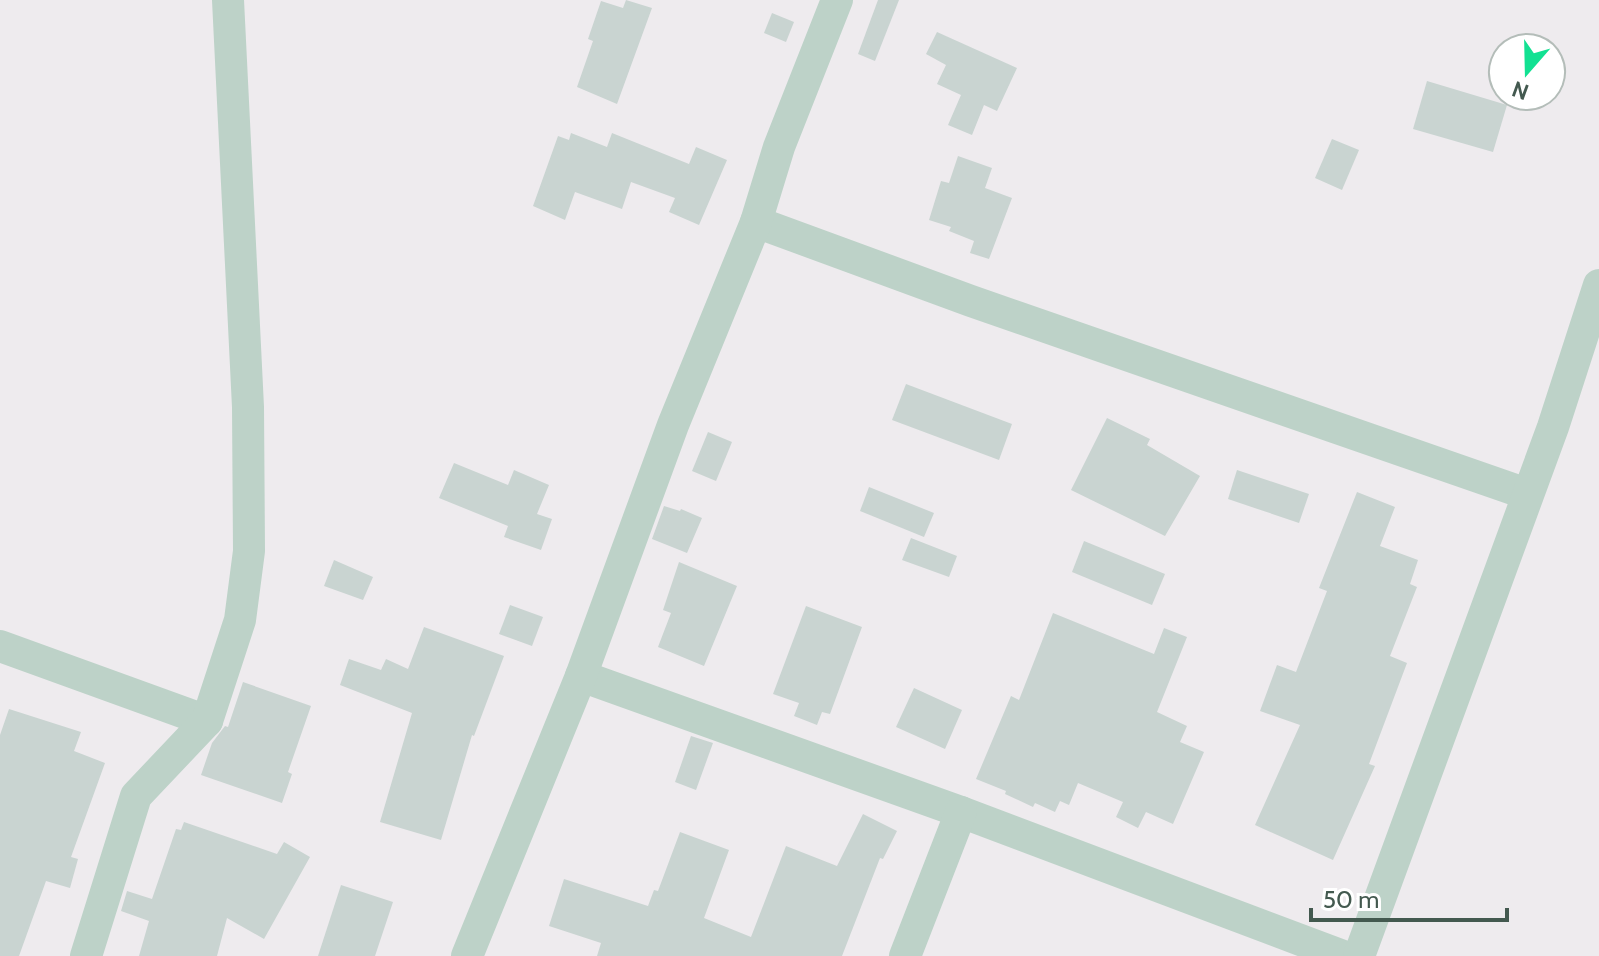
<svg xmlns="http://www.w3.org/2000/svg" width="1599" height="956" viewBox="0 0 1599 956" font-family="Cabin,sans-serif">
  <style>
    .building { fill: #c9d4d1 }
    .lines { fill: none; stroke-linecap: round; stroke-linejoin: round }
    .minor { stroke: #bdd2c8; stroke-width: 32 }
  </style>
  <rect width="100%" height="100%" fill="#eeebee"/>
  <g class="building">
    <path d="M626 0 652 8 617 104 577 87 593 41 588 39 601 1 623 8Z"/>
    <path d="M878 0H899L875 61 858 54Z"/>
    <path d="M772 13 794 22 786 42 764 33Z"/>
    <path d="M937 32 1017 68 997 111 984 105 972 135 948 125 961 95 937 84 946 65 926 54Z"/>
    <path d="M1427 81 1507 105 1493 152 1413 129Z"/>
    <path d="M571 133 607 147 612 133 689 164 696 147 727 160 699 225 669 212 675 198 631 182 622 209 575 192 565 220 533 206 558 136 569 140Z"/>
    <path d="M1332 139 1359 150 1342 190 1315 178Z"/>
    <path d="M958 156 992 168 985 188 1012 198 989 259 970 253 974 241 949 231 951 227 929 220 941 181 949 183Z"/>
    <path d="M906 384 1012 424 999 460 892 420Z"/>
    <path d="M1107 418 1150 439 1147 445 1200 476 1165 536 1071 490Z"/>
    <path d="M708 432 732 442 716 481 692 471Z"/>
    <path d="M454 463 508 485 514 470 549 485 537 514 552 519 541 550 504 537 508 526 439 498Z"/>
    <path d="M1237 470 1309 494 1299 523 1228 499Z"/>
    <path d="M869 487 934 513 924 537 860 511Z"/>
    <path d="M1357 492 1395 507 1380 546 1418 560 1410 584 1417 587 1390 656 1407 663 1369 764 1375 766 1333 860 1255 825 1300 725 1260 711 1277 665 1296 672 1327 591 1319 588Z"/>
    <path d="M664 506 680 511 681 509 702 518 687 553 652 539Z"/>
    <path d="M911 538 957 556 949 577 902 560Z"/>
    <path d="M1084 541 1165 574 1152 605 1072 572Z"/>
    <path d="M334 560 373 577 363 600 324 586Z"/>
    <path d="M679 562 737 586 704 666 658 647 671 613 663 610Z"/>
    <path d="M510 605 543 617 532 646 499 634Z"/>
    <path d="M806 606 862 627 830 714 822 712 817 725 794 716 799 703 773 694Z"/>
    <path d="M1053 613 1154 654 1164 628 1187 637 1157 712 1187 726 1180 742 1204 752 1173 824 1146 812 1138 828 1116 817 1123 802 1078 783 1069 805 1060 801 1055 812 1035 803 1033 807 1005 794 1006 791 976 779 1011 696 1019 700Z"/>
    <path d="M424 627 504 656 474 736 472 735 441 840 380 822 412 713 340 685 349 659 381 670 386 659 408 669Z"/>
    <path d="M243 682 311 706 288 772 292 774 282 803 201 775 212 743 225 726 228 727Z"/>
    <path d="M914 688 962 710 945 749 896 727Z"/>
    <path d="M9 709 81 732 74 751 105 763 71 857 78 859 70 888 46 881 19 956H0V735Z"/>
    <path d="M691 736 713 743 696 790 675 782Z"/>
    <path d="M863 814 897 831 883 859 880 858 842 956H597L601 943 549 926 564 879 648 906 654 890 658 891 680 832 729 850 704 918 751 937 786 846 837 866Z"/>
    <path d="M184 822 277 854 284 842 310 857 264 939 227 918 217 956H139L149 921 121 911 127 891 152 899 176 829 181 830Z"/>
    <path d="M341 885 393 902 375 956H318Z"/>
  </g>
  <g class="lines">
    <g class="minor">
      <path d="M756 222 971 301 1527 494"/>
      <path d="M0 646 207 721"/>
      <path d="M581 676 961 812 1343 956"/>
      <path d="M86 956 136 796 207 721 240 620 249 551 248 407 228 0"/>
      <path d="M467 956 581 676 673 425 756 222 779 147 837 0"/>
      <path d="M905 956 961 812"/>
      <path d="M1359 956 1553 427 1599 285"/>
    </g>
  </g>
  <g transform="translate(1527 72) rotate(200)"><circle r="38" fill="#ffffff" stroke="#b4bdb9" stroke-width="2"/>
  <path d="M0-6L14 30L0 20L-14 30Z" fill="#12e192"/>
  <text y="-12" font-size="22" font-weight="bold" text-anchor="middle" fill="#43594f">N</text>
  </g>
  <path d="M1311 908v12h196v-12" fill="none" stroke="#43594f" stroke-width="4"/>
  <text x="1323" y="908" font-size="24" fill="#43594f" stroke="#ffffff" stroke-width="6" paint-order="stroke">50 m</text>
</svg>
